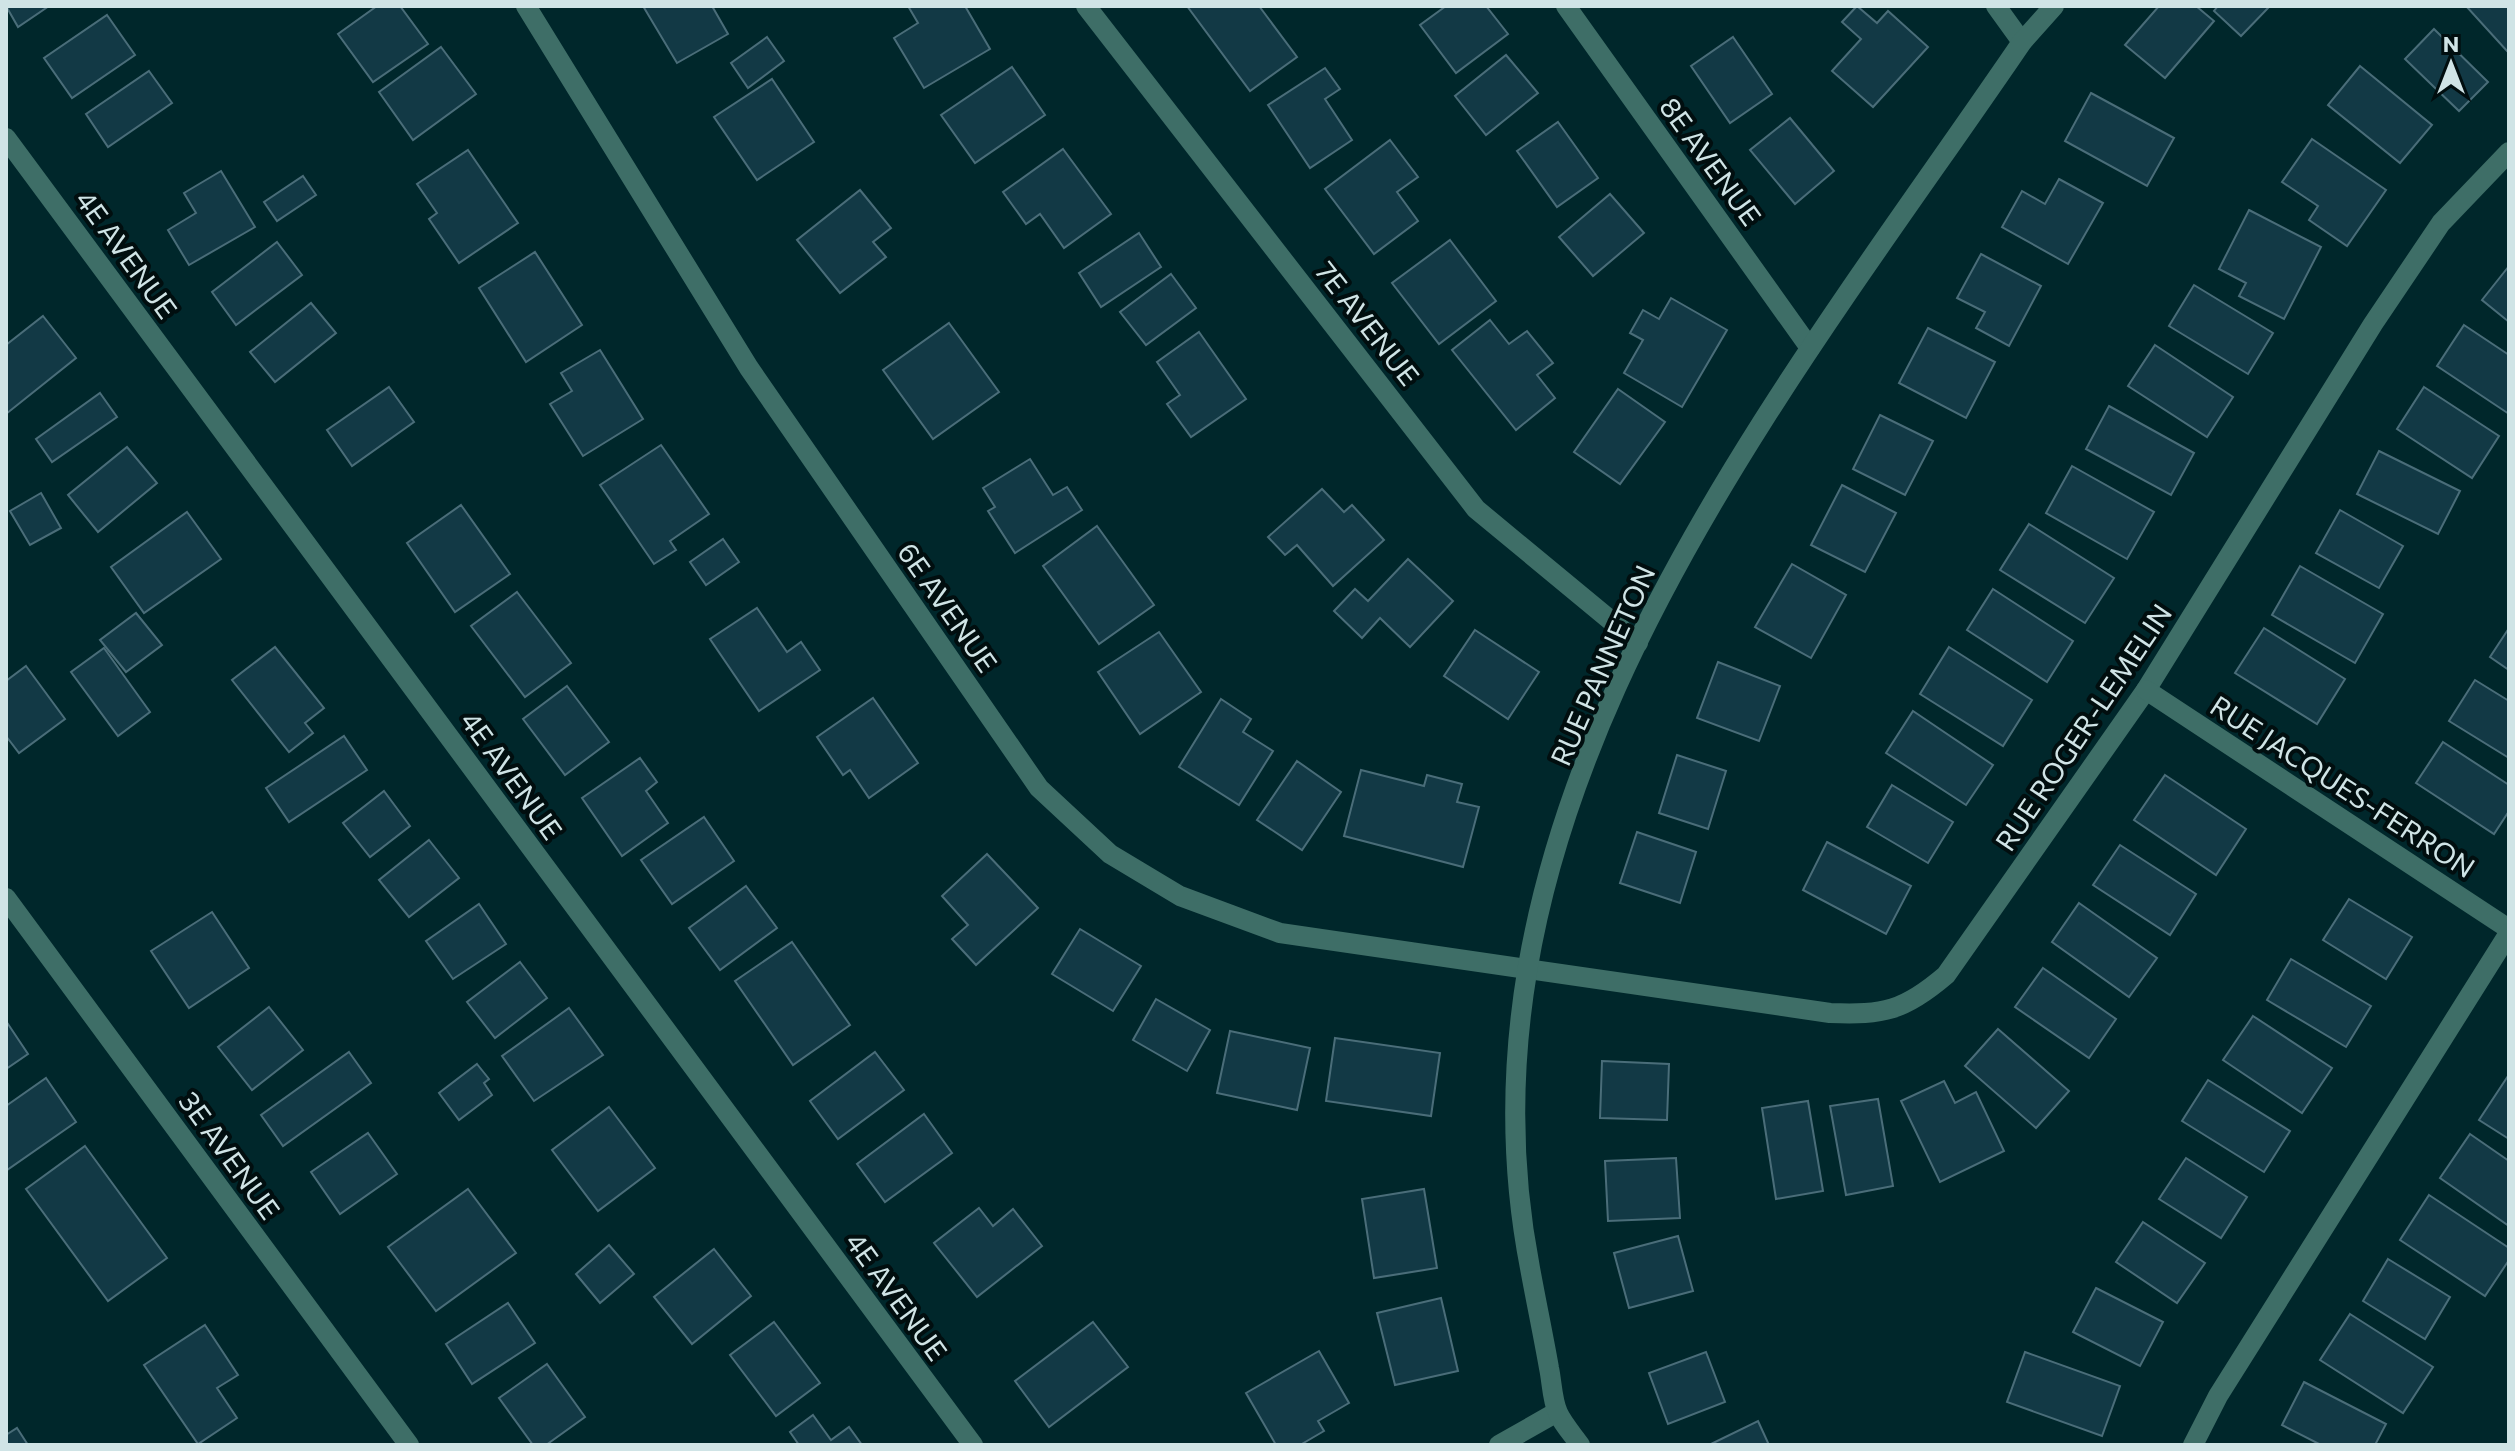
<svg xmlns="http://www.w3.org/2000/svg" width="2515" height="1451" viewBox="0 0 2515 1451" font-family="Commissioner,sans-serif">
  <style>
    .building { fill: #123945; stroke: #4a6d79; stroke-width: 2 }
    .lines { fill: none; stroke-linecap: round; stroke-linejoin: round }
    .street { stroke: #3e6e67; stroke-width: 20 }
    .labels { text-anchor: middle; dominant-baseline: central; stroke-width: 8; stroke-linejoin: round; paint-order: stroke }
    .street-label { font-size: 28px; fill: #d0e4e6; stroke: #010e0f }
  </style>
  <rect width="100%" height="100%" fill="#00272b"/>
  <g class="building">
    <path d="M6 6H49L18 27Z"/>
    <path d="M377 6H400L428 44 373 82 338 34Z"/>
    <path d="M643 6H712L728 34 677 63Z"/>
    <path d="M908 6H965L990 49 924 88 894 38 918 23Z"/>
    <path d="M1187 6H1259L1297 57 1250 91Z"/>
    <path d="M1446 6H1486L1508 34 1456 73 1420 25Z"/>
    <path d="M1857 6 1877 23 1888 11 1928 47 1873 107 1832 71 1861 39 1842 22Z"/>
    <path d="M2159 6H2196L2214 21 2165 78 2125 45Z"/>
    <path d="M2218 6H2270L2241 36 2214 11Z"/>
    <path d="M2466 6H2509V50L2507 51Z"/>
    <path d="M107 15 135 55 72 98 44 58Z"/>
    <path d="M2434 29 2488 82 2459 111 2405 59Z"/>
    <path d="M767 37 784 61 748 88 731 63Z"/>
    <path d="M1733 37 1772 94 1730 123 1691 66Z"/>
    <path d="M441 47 476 94 413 140 379 92Z"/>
    <path d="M1506 55 1538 93 1486 135 1455 96Z"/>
    <path d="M2360 66 2432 125 2400 163 2328 105Z"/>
    <path d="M1012 67 1045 115 975 163 941 115Z"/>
    <path d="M1325 68 1340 89 1325 99 1352 140 1310 168 1268 105Z"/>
    <path d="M149 71 172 103 108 147 86 114Z"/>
    <path d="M772 79 814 142 757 180 714 117Z"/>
    <path d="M2091 93 2174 138 2147 186 2065 141Z"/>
    <path d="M1790 118 1834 171 1795 204 1750 150Z"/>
    <path d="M1558 122 1598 178 1557 207 1517 151Z"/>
    <path d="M2312 139 2386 190 2347 246 2309 220 2318 206 2282 182Z"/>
    <path d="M1390 140 1418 177 1397 192 1418 221 1374 254 1325 189Z"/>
    <path d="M1063 149 1111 214 1064 248 1040 214 1026 224 1003 192Z"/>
    <path d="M468 150 518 223 459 263 429 219 437 213 417 184Z"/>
    <path d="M221 171 255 227 189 265 168 230 196 213 184 193Z"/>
    <path d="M303 176 316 195 277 221 264 202Z"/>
    <path d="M2059 179 2103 203 2068 264 2002 227 2022 191 2045 204Z"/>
    <path d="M860 190 891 228 873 242 886 257 840 293 797 240Z"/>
    <path d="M1610 194 1644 233 1593 276 1559 237Z"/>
    <path d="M2249 210 2321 247 2284 319 2239 296 2246 283 2219 269Z"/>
    <path d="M1139 233 1161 267 1101 307 1079 273Z"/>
    <path d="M1450 240 1496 301 1439 344 1392 283Z"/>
    <path d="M277 242 302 275 236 325 212 292Z"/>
    <path d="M535 252 582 325 526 362 479 288Z"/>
    <path d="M1981 254 2041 286 2009 346 1976 328 1985 312 1957 298Z"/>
    <path d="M2509 266V322L2482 300Z"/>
    <path d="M1171 274 1196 308 1146 345 1120 312Z"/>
    <path d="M2194 285 2273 333 2248 374 2169 326Z"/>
    <path d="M1671 298 1727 330 1682 407 1624 373 1643 340 1630 333 1643 310 1659 319Z"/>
    <path d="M311 303 336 333 275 382 250 352Z"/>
    <path d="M43 316 76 358 6 414V345Z"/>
    <path d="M1490 320 1509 344 1527 331 1553 363 1537 375 1555 398 1516 430 1452 350Z"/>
    <path d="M949 323 999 392 933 439 883 370Z"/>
    <path d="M2464 325 2509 355V414L2437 366Z"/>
    <path d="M1928 328 1995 362 1966 418 1899 383Z"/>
    <path d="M1199 332 1246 399 1191 437 1167 404 1180 395 1157 362Z"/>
    <path d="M2155 345 2233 397 2207 437 2128 386Z"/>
    <path d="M600 350 643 419 583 456 550 404 572 391 561 373Z"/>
    <path d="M389 387 414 422 352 466 327 430Z"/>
    <path d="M2424 387 2499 436 2472 478 2397 429Z"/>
    <path d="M1618 389 1665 422 1620 484 1574 452Z"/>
    <path d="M100 393 117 417 52 462 36 439Z"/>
    <path d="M2109 406 2194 453 2171 495 2086 449Z"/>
    <path d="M1880 415 1933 441 1905 495 1853 469Z"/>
    <path d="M661 445 709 514 670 541 676 550 654 564 600 485Z"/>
    <path d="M127 447 157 483 98 532 68 495Z"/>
    <path d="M2379 451 2460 491 2438 534 2357 494Z"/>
    <path d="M1030 459 1053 495 1067 487 1082 510 1015 553 988 511 995 507 983 488Z"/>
    <path d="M2072 466 2154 512 2127 559 2046 513Z"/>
    <path d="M1842 485 1896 513 1865 572 1811 545Z"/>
    <path d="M1322 489 1344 512 1352 505 1384 540 1333 586 1297 545 1285 555 1268 537Z"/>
    <path d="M41 493 61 528 30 545 10 511Z"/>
    <path d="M461 505 510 574 455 612 407 543Z"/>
    <path d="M2340 510 2403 546 2379 588 2316 553Z"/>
    <path d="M187 512 221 559 144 613 111 567Z"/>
    <path d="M2029 524 2114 578 2085 623 2000 570Z"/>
    <path d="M1097 526 1154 605 1099 644 1043 566Z"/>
    <path d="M723 539 739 562 706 585 690 562Z"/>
    <path d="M1408 559 1453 601 1410 647 1380 618 1362 638 1334 611 1355 589 1368 601Z"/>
    <path d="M1792 564 1846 595 1811 658 1755 627Z"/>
    <path d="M2300 566 2383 614 2355 663 2272 615Z"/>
    <path d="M1993 589 2073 641 2047 682 1967 630Z"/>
    <path d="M517 592 571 663 525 697 471 626Z"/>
    <path d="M757 608 787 652 801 642 820 670 759 711 710 639Z"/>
    <path d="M136 613 162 645 126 672 100 640Z"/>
    <path d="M2264 628 2345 679 2317 724 2235 673Z"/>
    <path d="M2509 628V670L2490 657Z"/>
    <path d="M1475 630 1539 672 1508 719 1444 676Z"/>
    <path d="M1159 632 1201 692 1140 734 1098 672Z"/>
    <path d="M275 647 324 708 305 723 313 733 289 752 232 680Z"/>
    <path d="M1949 647 2032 700 2003 746 1920 694Z"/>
    <path d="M104 648 150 712 118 736 71 672Z"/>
    <path d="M1718 662 1780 686 1759 741 1697 718Z"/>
    <path d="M26 666 65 719 19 753 6 736V681Z"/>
    <path d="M2475 680 2509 701V758L2449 721Z"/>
    <path d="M567 686 609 742 565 775 523 719Z"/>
    <path d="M873 698 918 763 869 798 850 770 843 775 817 737Z"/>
    <path d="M1221 699 1251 719 1243 732 1273 751 1239 805 1179 767Z"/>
    <path d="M1913 711 1993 765 1966 805 1886 753Z"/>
    <path d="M344 736 367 770 289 822 266 788Z"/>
    <path d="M2443 742 2509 785V811L2494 834 2416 783Z"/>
    <path d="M1677 755 1726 771 1708 829 1659 813Z"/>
    <path d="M640 758 657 782 646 791 668 823 622 856 582 798Z"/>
    <path d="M1297 761 1341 792 1302 850 1257 820Z"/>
    <path d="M1361 770 1424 786 1427 775 1462 784 1457 802 1479 807 1463 867 1344 836Z"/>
    <path d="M2165 775 2246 829 2216 875 2134 820Z"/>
    <path d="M1892 785 1953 822 1928 863 1867 827Z"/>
    <path d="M384 791 410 826 370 857 343 823Z"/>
    <path d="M704 817 734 861 672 904 641 860Z"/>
    <path d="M1637 832 1696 852 1680 903 1620 883Z"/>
    <path d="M429 840 459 878 409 917 379 880Z"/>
    <path d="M1827 842 1911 886 1886 934 1803 890Z"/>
    <path d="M2120 845 2196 894 2170 935 2093 885Z"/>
    <path d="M987 854 1038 908 976 965 952 939 968 925 942 896Z"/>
    <path d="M746 886 777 928 720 970 689 928Z"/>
    <path d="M2349 899 2412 937 2386 979 2323 940Z"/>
    <path d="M2079 903 2157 958 2129 997 2052 942Z"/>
    <path d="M479 904 506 944 453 979 426 941Z"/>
    <path d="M212 912 249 968 189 1008 151 951Z"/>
    <path d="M1080 929 1141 966 1113 1011 1052 974Z"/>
    <path d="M792 942 850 1025 793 1065 735 981Z"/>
    <path d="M2291 959 2371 1006 2346 1047 2267 1000Z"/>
    <path d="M520 962 547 998 495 1038 467 1002Z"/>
    <path d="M2043 968 2116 1019 2089 1058 2015 1007Z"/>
    <path d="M1156 999 1210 1030 1187 1071 1133 1040Z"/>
    <path d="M269 1007 303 1050 252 1090 218 1047Z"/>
    <path d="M569 1008 603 1055 534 1101 502 1056Z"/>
    <path d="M2253 1016 2332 1068 2302 1113 2223 1060Z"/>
    <path d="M6 1021 28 1054 6 1069Z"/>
    <path d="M1998 1029 2069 1091 2036 1128 1965 1066Z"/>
    <path d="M1230 1031 1310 1048 1297 1110 1217 1093Z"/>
    <path d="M1335 1038 1440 1053 1431 1116 1326 1101Z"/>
    <path d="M349 1052 371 1083 283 1146 261 1115Z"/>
    <path d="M875 1052 904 1090 838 1139 810 1101Z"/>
    <path d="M1602 1061 1669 1064 1667 1120 1600 1118Z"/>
    <path d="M477 1064 489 1079 484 1083 492 1095 459 1120 439 1093Z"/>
    <path d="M2508 1076H2509V1139L2479 1120Z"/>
    <path d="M46 1078 76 1122 7 1170 6 1106Z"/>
    <path d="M2208 1080 2290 1131 2264 1172 2182 1121Z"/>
    <path d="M1944 1081 1955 1103 1976 1092 2004 1151 1940 1182 1901 1101Z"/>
    <path d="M1878 1099 1893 1186 1846 1195 1830 1106Z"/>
    <path d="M1808 1101 1823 1191 1776 1199 1762 1108Z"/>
    <path d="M609 1107 655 1168 598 1211 552 1150Z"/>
    <path d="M924 1114 952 1153 885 1202 857 1164Z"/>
    <path d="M368 1133 397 1174 340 1214 311 1172Z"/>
    <path d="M2470 1134 2509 1161V1226L2440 1178Z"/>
    <path d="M85 1146 167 1258 108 1301 26 1189Z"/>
    <path d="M1676 1158 1680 1218 1608 1221 1605 1161Z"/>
    <path d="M2186 1158 2247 1197 2221 1238 2159 1199Z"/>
    <path d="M468 1189 516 1253 436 1311 388 1247Z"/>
    <path d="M1424 1189 1437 1268 1374 1278 1362 1199Z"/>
    <path d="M2429 1195 2509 1248V1260L2485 1296 2400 1240Z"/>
    <path d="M979 1208 993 1226 1013 1209 1042 1246 977 1297 934 1243Z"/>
    <path d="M2143 1222 2205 1263 2177 1303 2116 1262Z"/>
    <path d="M1678 1236 1693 1291 1629 1308 1614 1253Z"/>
    <path d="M609 1245 634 1274 600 1303 576 1274Z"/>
    <path d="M714 1249 751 1296 692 1344 654 1297Z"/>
    <path d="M2388 1259 2450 1297 2425 1339 2363 1301Z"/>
    <path d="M2096 1288 2163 1322 2140 1366 2073 1332Z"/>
    <path d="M1441 1298 1458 1371 1395 1385 1377 1313Z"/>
    <path d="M508 1303 535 1343 472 1384 446 1344Z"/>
    <path d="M2350 1314 2433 1367 2403 1413 2320 1360Z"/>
    <path d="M774 1322 820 1383 776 1416 730 1355Z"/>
    <path d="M1093 1322 1128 1367 1049 1427 1015 1381Z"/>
    <path d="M205 1325 238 1375 217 1388 237 1418 198 1444 144 1365Z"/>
    <path d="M1319 1351 1349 1403 1318 1421 1324 1431 1300 1445H1276L1246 1393Z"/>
    <path d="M1706 1352 1725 1402 1668 1424 1649 1373Z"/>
    <path d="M2025 1352 2120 1386 2102 1436 2007 1402Z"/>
    <path d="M547 1364 585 1417 546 1445H533L499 1398Z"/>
    <path d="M2304 1382 2386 1424 2375 1445H2321L2282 1425Z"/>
    <path d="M813 1415 831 1440 849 1427 862 1445H799L790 1432Z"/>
    <path d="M1758 1421 1769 1445H1709Z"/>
    <path d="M17 1428 28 1445H6V1435Z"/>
  </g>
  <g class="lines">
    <g class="street">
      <path d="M526 6 749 368 1039 788 1110 854 1180 896 1280 933 1830 1013C1884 1015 1904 1011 1946 975L2146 690 2373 324 2441 223 2509 152"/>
      <path d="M1086 6 1476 509 1638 643"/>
      <path d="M1566 6 1810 348"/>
      <path d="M1996 6 2022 42"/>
      <path d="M6 138 973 1445"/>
      <path d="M2146 690 2509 929"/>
      <path d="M6 898 409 1445"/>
      <path d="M1499 1445 1557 1412"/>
      <path d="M1580 1445C1573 1435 1563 1424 1558 1413 1552 1400 1552 1382 1549 1368 1543 1334 1536 1301 1530 1268 1440 804 1779 399 2022 42L2054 6"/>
      <path d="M2193 1445 2218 1396 2509 933"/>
    </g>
  </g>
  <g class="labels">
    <g class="street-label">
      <text transform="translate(1711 161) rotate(54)">8E AVENUE</text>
      <text transform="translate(127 254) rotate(54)">4E AVENUE</text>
      <text transform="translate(1368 323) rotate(52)">7E AVENUE</text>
      <text transform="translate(948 607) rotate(55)">6E AVENUE</text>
      <text transform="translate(1602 665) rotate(-66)">RUE PANNETON</text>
      <text transform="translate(2083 727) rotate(-56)">RUE ROGER-LEMELIN</text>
      <text transform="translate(512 775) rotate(54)">4E AVENUE</text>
      <text transform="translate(2343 786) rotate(33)">RUE JACQUES-FERRON</text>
      <text transform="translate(230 1155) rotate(54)">3E AVENUE</text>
      <text transform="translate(897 1296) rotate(54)">4E AVENUE</text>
    </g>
  </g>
  <rect width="2515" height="1451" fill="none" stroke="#d0e4e6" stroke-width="16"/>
  <g transform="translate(2451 64)" stroke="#010e0f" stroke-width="6" paint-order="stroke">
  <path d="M0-6L14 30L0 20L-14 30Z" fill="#d0e4e6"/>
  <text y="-12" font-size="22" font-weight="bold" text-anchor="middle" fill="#d0e4e6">N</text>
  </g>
</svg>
